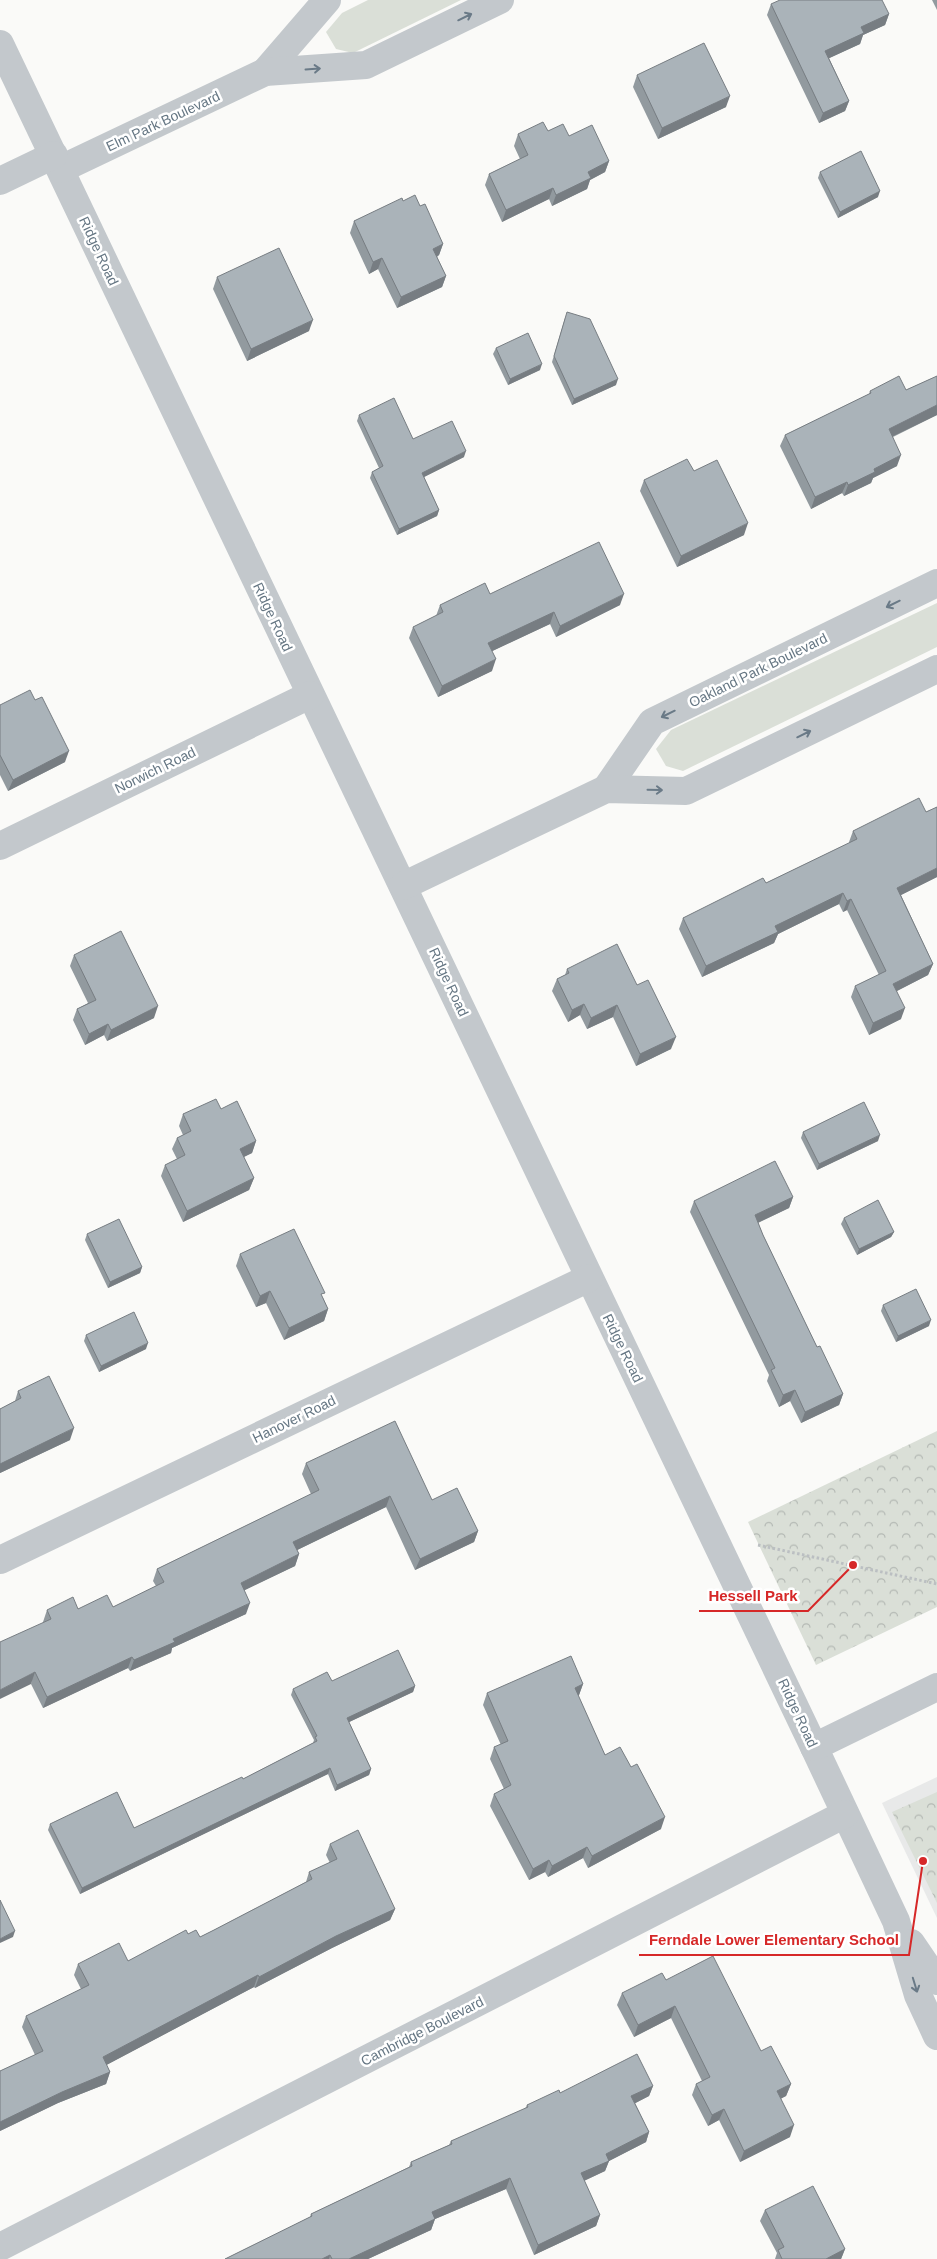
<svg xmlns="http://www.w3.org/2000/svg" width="937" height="2259" viewBox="0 0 937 2259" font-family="Helvetica,sans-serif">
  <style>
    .built { fill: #e8e9e9 }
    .green { fill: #dadfd7 }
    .forest { fill: url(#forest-crowns) }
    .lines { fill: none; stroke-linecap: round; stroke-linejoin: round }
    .path { stroke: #bbbfc2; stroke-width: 3; stroke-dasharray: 2.5 2.5; stroke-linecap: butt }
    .minor { stroke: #c3c8cc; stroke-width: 28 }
    .wall { fill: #929a9f }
    .shaded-wall { fill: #777d82 }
    .building { fill: #aab3b9; stroke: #777d82 }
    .oneway { stroke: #6a7a87 }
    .labels { text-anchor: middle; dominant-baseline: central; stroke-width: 5; stroke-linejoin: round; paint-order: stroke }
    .street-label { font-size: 14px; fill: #657683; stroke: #fff }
    .leader { fill: none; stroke: #d62828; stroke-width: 2 }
    .callout-dot { fill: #d62828; stroke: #fff; stroke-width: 2 }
    .callout-label { font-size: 15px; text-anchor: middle; font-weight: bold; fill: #d62828; stroke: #fff; stroke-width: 5; stroke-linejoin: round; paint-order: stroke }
  </style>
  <defs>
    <pattern id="forest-crowns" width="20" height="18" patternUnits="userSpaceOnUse" patternTransform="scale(1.25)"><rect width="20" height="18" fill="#dadfd7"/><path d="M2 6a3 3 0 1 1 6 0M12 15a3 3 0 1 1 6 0" fill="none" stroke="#b4b9b4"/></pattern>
  </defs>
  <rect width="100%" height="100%" fill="#fafaf8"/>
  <path class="built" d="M937 1777V1918L882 1803Z"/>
  <g class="green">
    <path d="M368 0H461L353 53 336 49 326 32 342 13Z"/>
    <path d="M937 603V647L683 771 666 766 656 749 671 730Z"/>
  </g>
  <g class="forest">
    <path d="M937 1431V1607L816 1665 748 1522Z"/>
    <path d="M937 1792V1903L892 1812Z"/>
  </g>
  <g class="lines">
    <path class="path" d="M758 1545 937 1584"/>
    <g class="minor">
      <path d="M0 44 814 1747 896 1921 918 1995 937 2036"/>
      <path d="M265 72 327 0"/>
      <path d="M61 169 265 72 366 65 500 0"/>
      <path d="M0 181 54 155"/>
      <path d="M606 789 652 722 937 583"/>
      <path d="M0 846 310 695"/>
      <path d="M403 886 606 789 686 791 937 669"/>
      <path d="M0 1560 589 1278"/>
      <path d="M814 1747 937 1687"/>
      <path d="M911 1943 937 1981"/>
      <path d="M0 2247 845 1814"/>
    </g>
  </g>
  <g class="wall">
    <path d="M932 0H937V10Z"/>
    <path d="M771 4 889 14 885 25 863 35 860 44 829 58 849 101 845 111 819 123 767 15Z"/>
    <path d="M637 75 726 107 658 139 633 87Z"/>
    <path d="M548 131 569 136 609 161 605 172 590 180 587 189 552 206 549 199 502 222 485 185 489 174 520 159 514 146 518 134Z"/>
    <path d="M820 172 878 197 838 218 818 178Z"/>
    <path d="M403 201 443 244 439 255 437 257 446 276 442 287 397 308 378 269 369 274 350 233 354 221Z"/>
    <path d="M217 277 309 331 247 361 213 289Z"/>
    <path d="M565 318 616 385 572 405 552 362Z"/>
    <path d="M496 348 540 370 508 385 493 354Z"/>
    <path d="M937 376V415L893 437 897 466 873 478 871 483 844 496 842 493 811 509 780 446 785 435 869 394 870 391 906 390Z"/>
    <path d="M359 415 413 439 464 457 424 477 439 510 437 516 397 535 370 478 372 472 379 468 357 421Z"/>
    <path d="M694 471 744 535 677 567 640 491 644 480Z"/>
    <path d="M490 594 620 605 556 637 550 624 492 651V671L438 697 409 638 413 627 436 616 440 605Z"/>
    <path d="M35 700 65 762 8 791 0 775V705Z"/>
    <path d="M937 807V877L901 895 933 964 928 975 897 991 901 1019 869 1035 851 997 855 986 879 975 847 910 843 912 839 904 778 934 774 943 702 977 679 929 683 918 766 883 849 843V842L853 831 926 812Z"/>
    <path d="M74 955 154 1018 107 1041 104 1035 85 1045 73 1020 77 1009 88 1003 70 966Z"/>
    <path d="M567 969 637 985 671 1049 636 1066 613 1017 587 1029 580 1015 568 1022 552 991 557 979 565 975Z"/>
    <path d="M221 1109 256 1141 252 1153 243 1157 254 1178 249 1190 183 1222 161 1176 165 1165 177 1159 172 1149 177 1138 183 1135 179 1126 183 1114Z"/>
    <path d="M803 1132 878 1141 817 1170 801 1138Z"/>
    <path d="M793 1197 789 1208 758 1223 763 1235 817 1347 843 1394 839 1405 801 1423 790 1401 779 1407 767 1381 769 1375 690 1212 694 1201Z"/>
    <path d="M844 1218 894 1232 891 1237 857 1255 841 1224Z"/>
    <path d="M87 1234 142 1267 140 1273 108 1288 85 1240Z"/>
    <path d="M240 1254 323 1298 328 1309 324 1321 284 1340 266 1303 256 1307 236 1266Z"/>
    <path d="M883 1305 929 1326 896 1342 881 1311Z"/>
    <path d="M86 1335 146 1349 99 1372 84 1341Z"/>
    <path d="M18 1391 70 1440 0 1473V1409L15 1401Z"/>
    <path d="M306 1463 432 1500 478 1531 474 1542 415 1570 386 1507 297 1550 299 1554 295 1566 244 1590 246 1614 172 1648 171 1653 130 1671 128 1668 43 1708 31 1684 43 1622 47 1610 113 1607 156 1586 153 1581 157 1569 311 1494 302 1474Z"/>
    <path d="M332 1681 415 1686 413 1692 349 1722 371 1769 369 1775 335 1791 328 1774 80 1894 48 1830 50 1824 134 1828 243 1779 313 1743 314 1740 291 1695 293 1689Z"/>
    <path d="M583 1684 579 1695 578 1696 605 1755 661 1829 588 1868 583 1858 548 1877 545 1872 529 1880 490 1806 494 1794 504 1789 490 1759 494 1747 501 1745 483 1705 487 1693Z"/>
    <path d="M330 1844 395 1909 390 1920 332 1948 255 1988 254 1987 106 2065 110 2072 106 2084 58 2103 0 2131V2071L35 2055 22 2027 26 2016 81 1989 74 1975 78 1964 128 1961 188 1934 200 1937 214 1930 306 1882 309 1872 330 1863 326 1855Z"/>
    <path d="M666 1980 761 2051 791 2084 786 2096 781 2098 790 2137 740 2162 719 2120 708 2126 692 2095 696 2084 702 2081 671 2018 634 2037 617 2005 622 1993Z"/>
    <path d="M653 2086 649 2096 635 2103 649 2132 646 2142 609 2161 605 2171 584 2181 600 2215 596 2226 534 2255 506 2189 435 2219 431 2230 368 2259H225L310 2217 311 2214 409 2167 411 2162 449 2145 451 2141 525 2109 527 2105 560 2093Z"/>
    <path d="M765 2210 845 2249 841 2259H775L777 2253 760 2221Z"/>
  </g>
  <g class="shaded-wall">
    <path d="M889 14 885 25 863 35 860 44 821 62 825 51 861 27Z"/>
    <path d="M730 96 726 107 658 139 662 128Z"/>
    <path d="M849 101 845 111 819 123 823 113Z"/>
    <path d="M609 161 605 172 590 180 587 189 552 206 556 195 588 172Z"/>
    <path d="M553 188 549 199 502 222 506 210Z"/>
    <path d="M880 191 878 197 838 218 840 212Z"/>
    <path d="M443 244 439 255 429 261 433 249Z"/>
    <path d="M382 258 378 269 369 274 373 262Z"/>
    <path d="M446 276 442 287 397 308 401 297Z"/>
    <path d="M313 320 309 331 247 361 251 349Z"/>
    <path d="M542 364 540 370 508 385 510 379Z"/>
    <path d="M618 379 616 385 572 405 574 399Z"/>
    <path d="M937 405V415L885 440 889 429Z"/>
    <path d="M466 451 464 457 420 479 422 473Z"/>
    <path d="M901 455 897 466 873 478 871 483 844 496 848 485 874 469Z"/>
    <path d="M847 482 842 493 811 509 815 497Z"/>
    <path d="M439 510 437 516 397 535 399 529Z"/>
    <path d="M748 523 744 535 677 567 681 556Z"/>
    <path d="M624 594 620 605 556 637 560 626Z"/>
    <path d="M554 612 550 624 484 655 488 643Z"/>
    <path d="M496 659 492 671 438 697 442 686Z"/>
    <path d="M69 751 65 762 8 791 13 780Z"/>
    <path d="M937 868V877L893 899 897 888Z"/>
    <path d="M843 893 839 904 778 934 774 943 702 977 706 966 775 926Z"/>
    <path d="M851 899 847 910 843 912 847 901Z"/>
    <path d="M933 964 928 975 889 995 893 984Z"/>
    <path d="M584 1004 580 1015 568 1022 572 1010Z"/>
    <path d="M617 1005 613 1017 587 1029 591 1018Z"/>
    <path d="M158 1006 154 1018 107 1041 111 1030Z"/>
    <path d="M905 1008 901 1019 869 1035 873 1023Z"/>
    <path d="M108 1024 104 1035 85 1045 89 1034Z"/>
    <path d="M676 1037 671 1049 636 1066 640 1054Z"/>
    <path d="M880 1135 878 1141 817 1170 819 1164Z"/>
    <path d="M256 1141 252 1153 236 1161 240 1149Z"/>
    <path d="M254 1178 249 1190 183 1222 187 1211Z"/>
    <path d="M793 1197 789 1208 751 1226 755 1215Z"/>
    <path d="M894 1232 891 1237 857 1255 859 1249Z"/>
    <path d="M142 1267 140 1273 108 1288 110 1282Z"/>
    <path d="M270 1291 266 1303 256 1307 260 1296Z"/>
    <path d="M328 1309 324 1321 284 1340 289 1328Z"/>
    <path d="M931 1320 929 1326 896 1342 898 1336Z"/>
    <path d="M148 1343 146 1349 99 1372 101 1366Z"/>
    <path d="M795 1390 790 1401 779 1407 783 1395Z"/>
    <path d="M843 1394 839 1405 801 1423 805 1412Z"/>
    <path d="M74 1428 70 1440 0 1473V1464Z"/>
    <path d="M390 1496 386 1507 289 1554 293 1542Z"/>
    <path d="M478 1531 474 1542 415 1570 420 1559Z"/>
    <path d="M299 1554 295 1566 237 1594 241 1583Z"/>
    <path d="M250 1603 246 1614 172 1648 171 1653 130 1671 134 1660 173 1639Z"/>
    <path d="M132 1657 128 1668 43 1708 47 1697Z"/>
    <path d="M35 1672 31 1684 0 1699V1690Z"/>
    <path d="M583 1684 579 1695 571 1699 575 1688Z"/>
    <path d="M415 1686 413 1692 345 1724 347 1718Z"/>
    <path d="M330 1768 328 1774 80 1894 82 1888Z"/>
    <path d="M371 1769 369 1775 335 1791 337 1785Z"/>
    <path d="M665 1817 661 1829 588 1868 592 1856Z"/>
    <path d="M587 1847 583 1858 548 1877 552 1866Z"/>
    <path d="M549 1860 545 1872 529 1880 533 1869Z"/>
    <path d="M395 1909 390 1920 332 1948 255 1988 259 1977 336 1936Z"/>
    <path d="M15 1931 13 1937 0 1943V1939Z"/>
    <path d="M258 1975 254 1987 99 2069 103 2057Z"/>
    <path d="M675 2006 671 2018 634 2037 638 2025Z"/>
    <path d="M110 2072 106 2084 58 2103 0 2131V2122L62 2092Z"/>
    <path d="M791 2084 786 2096 773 2103 777 2091Z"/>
    <path d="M653 2086 649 2096 628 2107 631 2096Z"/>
    <path d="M724 2109 719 2120 708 2126 712 2115Z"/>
    <path d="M794 2125 790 2137 740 2162 744 2151Z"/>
    <path d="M649 2132 646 2142 609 2161 605 2171 577 2184 581 2173 606 2154Z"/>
    <path d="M510 2178 506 2189 428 2222 432 2212Z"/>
    <path d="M600 2215 596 2226 534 2255 538 2245Z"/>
    <path d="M435 2219 431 2230 368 2259H349Z"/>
    <path d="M845 2249 841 2259H826Z"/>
    <path d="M330 2255 329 2259H322Z"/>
  </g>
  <g class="building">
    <path d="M780 0H882L889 14 861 27 864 33 825 51 849 101 823 113 771 4Z"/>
    <path d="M704 43 730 96 662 128 637 75Z"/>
    <path d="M543 122 548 131 563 124 569 136 592 125 609 161 588 172 591 178 556 195 553 188 506 210 489 174 528 155 518 134Z"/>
    <path d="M861 151 880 191 840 212 820 172Z"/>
    <path d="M415 195 420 206 425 204 443 244 433 249 446 276 401 297 382 258 373 262 354 221 402 198 403 201Z"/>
    <path d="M279 248 313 320 251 349 217 277Z"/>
    <path d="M567 312 590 319 618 379 574 399 554 356Z"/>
    <path d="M528 333 542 364 510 379 496 348Z"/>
    <path d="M899 376 906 390 937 376V405L889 429 901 455 874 469 875 472 848 485 847 482 815 497 785 435 871 393 870 391Z"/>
    <path d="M394 398 413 439 452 421 466 451 422 473 439 510 399 529 372 472 383 466 359 415Z"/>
    <path d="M687 459 694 471 717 460 748 523 681 556 644 480Z"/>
    <path d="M599 542 624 594 560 626 554 612 488 643 496 659 442 686 413 627 443 612 440 605 485 583 490 594Z"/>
    <path d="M30 690 35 700 42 697 69 751 13 780 0 755V705Z"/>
    <path d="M919 798 926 812 937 807V868L897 888 933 964 893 984 905 1008 873 1023 855 986 886 971 851 899 847 901 843 893 775 926 778 932 706 966 683 918 763 878 766 883 857 839 853 831Z"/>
    <path d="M121 931 158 1006 111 1030 108 1024 89 1034 77 1009 96 1000 74 955Z"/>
    <path d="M617 944 637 985 648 980 676 1037 640 1054 617 1005 591 1018 584 1004 572 1010 557 979 569 973 567 969Z"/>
    <path d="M216 1099 221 1109 237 1101 256 1141 240 1149 254 1178 187 1211 165 1165 185 1155 177 1138 191 1131 183 1114Z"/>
    <path d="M864 1102 880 1135 819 1164 803 1132Z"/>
    <path d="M775 1161 793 1197 755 1215 763 1235 817 1347 820 1346 843 1394 805 1412 795 1390 783 1395 771 1370 775 1368 694 1201Z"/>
    <path d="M878 1200 894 1232 859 1249 844 1218Z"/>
    <path d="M119 1219 142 1267 110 1282 87 1234Z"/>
    <path d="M294 1229 325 1293 321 1294 328 1309 289 1328 270 1291 260 1296 240 1254Z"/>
    <path d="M916 1289 931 1320 898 1336 883 1305Z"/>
    <path d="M134 1312 148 1343 101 1366 86 1335Z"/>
    <path d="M49 1376 74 1428 0 1464V1409L21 1398 18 1391Z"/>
    <path d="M395 1421 432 1500 457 1488 478 1531 420 1559 390 1496 293 1542 299 1554 241 1583 250 1603 173 1639 175 1642 134 1660 132 1657 47 1697 35 1672 0 1690V1642L51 1619 47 1610 73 1597 78 1609 107 1595 113 1607 164 1582 157 1569 319 1490 306 1463Z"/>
    <path d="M398 1650 415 1686 347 1718 371 1769 337 1785 330 1768 82 1888 50 1824 117 1792 134 1828 242 1777 243 1779 317 1741 315 1737 317 1736 293 1689 327 1672 332 1681Z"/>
    <path d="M571 1656 583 1684 575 1688 605 1755 620 1747 631 1767 637 1764 665 1817 592 1856 587 1847 552 1866 549 1860 533 1869 494 1794 511 1785 494 1747 508 1741 487 1693Z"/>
    <path d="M358 1830 395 1909 336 1936 259 1977 258 1975 103 2057 110 2072 62 2092 0 2122V2071L43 2051 26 2016 89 1985 78 1964 119 1943 128 1961 186 1930 188 1934 196 1930 200 1937 214 1930 312 1879 309 1872 337 1859 330 1844Z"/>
    <path d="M0 1900 15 1931 0 1939Z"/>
    <path d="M713 1956 761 2051 771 2046 791 2084 777 2091 794 2125 744 2151 724 2109 712 2115 696 2084 710 2077 675 2006 638 2025 622 1993 662 1973 666 1980Z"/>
    <path d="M637 2054 653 2086 631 2096 649 2132 606 2154 609 2161 581 2173 600 2215 538 2245 510 2178 432 2212 435 2219 349 2259H332L330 2255 322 2259H225L312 2216 311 2214 412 2166 411 2162 452 2144 451 2141 528 2107 527 2105 559 2090 560 2093Z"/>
    <path d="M813 2186 845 2249 826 2259H782L778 2250 784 2247 765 2210Z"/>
  </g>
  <defs><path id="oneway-shaft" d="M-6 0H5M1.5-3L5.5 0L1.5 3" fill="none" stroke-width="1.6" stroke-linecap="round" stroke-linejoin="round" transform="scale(1.25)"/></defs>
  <g class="oneway">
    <use href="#oneway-shaft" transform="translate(465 17) rotate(-26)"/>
    <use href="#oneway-shaft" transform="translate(313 69) rotate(-4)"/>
    <use href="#oneway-shaft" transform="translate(893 604) rotate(154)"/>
    <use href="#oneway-shaft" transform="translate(668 714) rotate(154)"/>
    <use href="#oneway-shaft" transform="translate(804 734) rotate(-26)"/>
    <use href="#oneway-shaft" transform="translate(655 790) rotate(1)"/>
    <use href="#oneway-shaft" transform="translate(915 1985) rotate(73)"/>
  </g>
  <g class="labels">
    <g class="street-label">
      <text transform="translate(163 121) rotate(-25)">Elm Park Boulevard</text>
      <text transform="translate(99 251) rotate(65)">Ridge Road</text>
      <text transform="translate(273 617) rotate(65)">Ridge Road</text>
      <text transform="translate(758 670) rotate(-26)">Oakland Park Boulevard</text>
      <text transform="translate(155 770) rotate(-26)">Norwich Road</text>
      <text transform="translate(449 982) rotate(65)">Ridge Road</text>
      <text transform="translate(623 1348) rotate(64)">Ridge Road</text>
      <text transform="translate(294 1419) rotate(-26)">Hanover Road</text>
      <text transform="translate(798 1713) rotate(65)">Ridge Road</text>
      <text transform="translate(422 2031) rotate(-27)">Cambridge Boulevard</text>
    </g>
  </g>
  <path class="leader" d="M853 1565L808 1611H699M923 1861L909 1955H639"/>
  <g class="callout-dot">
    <circle cx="853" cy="1565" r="5"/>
    <circle cx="923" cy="1861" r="5"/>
  </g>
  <g class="callout-label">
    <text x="753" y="1601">Hessell Park</text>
    <text x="774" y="1945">Ferndale Lower Elementary School</text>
  </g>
</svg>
